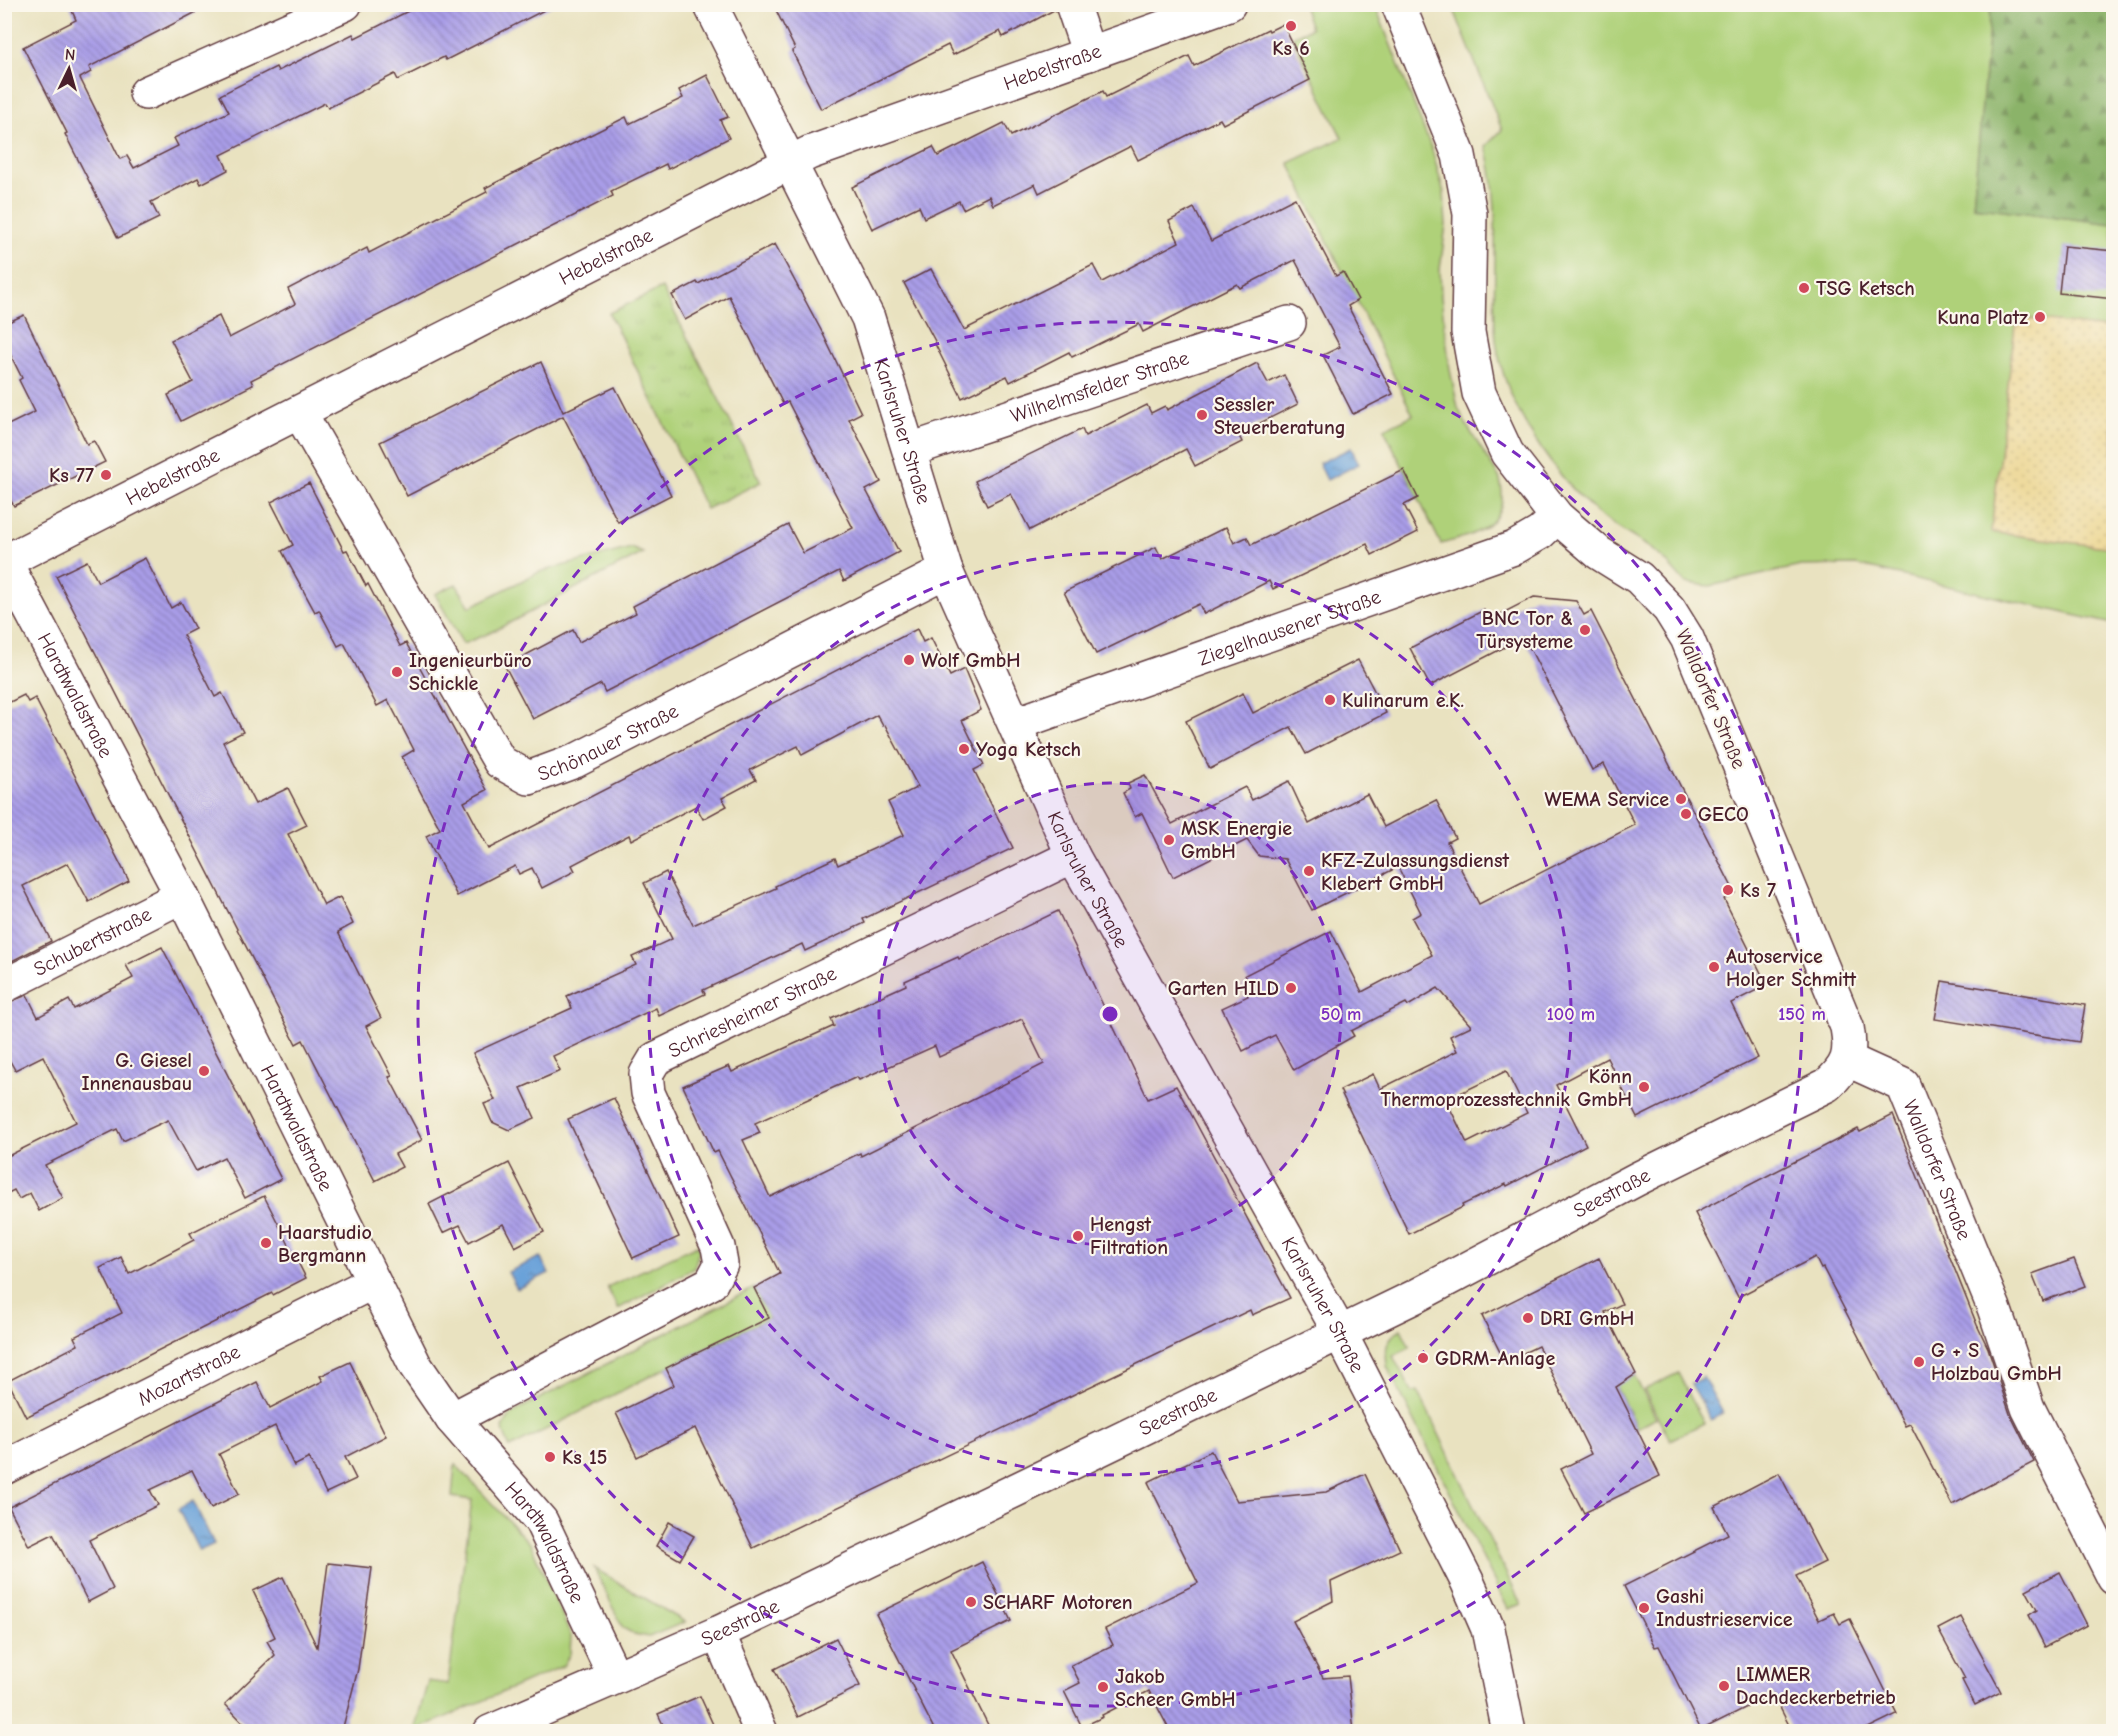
<svg xmlns="http://www.w3.org/2000/svg" width="2118" height="1736" viewBox="0 0 2118 1736" font-family="'Comic Neue',sans-serif">
  <style>
    .green { fill: #afd179; stroke: #7c7852; stroke-width: 1.5 }
    .forest { fill: url(#forest-firs); stroke: #6a694a; stroke-width: 1.5 }
    .sand { fill: url(#sand-dots); stroke: #9c7c64; stroke-width: 1.5 }
    .park { fill: url(#park-tufts); stroke: #7c7852; stroke-width: 1.5 }
    .water { fill: url(#water-ripples); stroke: #5a6082; stroke-width: 1.5 }
    .building { fill: url(#building-back-hatch); fill-rule: evenodd }
    .lines { fill: none; stroke-linecap: round; stroke-linejoin: round }
    .minor-casing { stroke: #623c41; stroke-width: 36 }
    .minor { stroke: #fff; stroke-width: 33 }
    .ring { fill: none; stroke: #7b2cbf; stroke-width: 3; stroke-dasharray: 10 8 }
    .poi-dot { fill: #d1495b; stroke: #fbf7ec; stroke-width: 2 }
    .labels { text-anchor: middle; dominant-baseline: central; stroke-width: 4.5; stroke-linejoin: round; paint-order: stroke }
    .poi-label { font-size: 20px; font-weight: bold; fill: #4a1f2b; stroke: #fbf7ec; text-anchor: start }
    .street-label { font-size: 20px; fill: #4a1f2b; stroke: #fbf7ec }
    .centre { fill: #7b2cbf; stroke: #fbf7ec; stroke-width: 3 }
    .ring-label { font-size: 18px; text-anchor: middle; font-weight: bold; fill: #7b2cbf; stroke: #fbf7ec; stroke-width: 4.5; stroke-linejoin: round; paint-order: stroke }
  </style>
  <defs>
    <pattern id="forest-firs" width="22" height="20" patternUnits="userSpaceOnUse" patternTransform="scale(1.5)"><rect width="22" height="20" fill="#8bb369"/><path d="M5 1l3.5 6h-7zM16 11l3.5 6h-7z" fill="#749157"/></pattern>
    <pattern id="sand-dots" width="8" height="8" patternUnits="userSpaceOnUse" patternTransform="scale(1.5)"><rect width="8" height="8" fill="#eeda9e"/><path d="M2 2h.1M6 6h.1" fill="none" stroke="#cebb88" stroke-width="1.8" stroke-linecap="round"/></pattern>
    <pattern id="park-tufts" width="24" height="20" patternUnits="userSpaceOnUse" patternTransform="scale(1.5)"><rect width="24" height="20" fill="#afd179"/><path d="M3 7l-1-3M5 7V3M7 7l1-3M15 17l-1-3M17 17v-4M19 17l1-3" fill="none" stroke="#98b369"/></pattern>
    <pattern id="water-ripples" width="26" height="14" patternUnits="userSpaceOnUse" patternTransform="scale(1.5)"><rect width="26" height="14" fill="#6ba2d9"/><path d="M2 4q2-2 4 0t4 0M15 11q2-2 4 0t4 0" fill="none" stroke="#5a83b0"/></pattern>
    <pattern id="building-back-hatch" width="6" height="6" patternUnits="userSpaceOnUse" patternTransform="scale(1.5)"><rect width="6" height="6" fill="#a99de8"/><path d="M-1 5l2 2M0 0l6 6M5-1l2 2" fill="none" stroke="#8c7fbc"/></pattern>
  </defs>
  <rect width="100%" height="100%" fill="#fbf7ec"/>
  <filter id="ink" filterUnits="userSpaceOnUse"><feTurbulence type="fractalNoise" baseFrequency=".0167" numOctaves="2"/><feDisplacementMap in="SourceGraphic" scale="12" xChannelSelector="R" yChannelSelector="G"/><feConvolveMatrix kernelMatrix="1 2 1 2 8 2 1 2 1" color-interpolation-filters="sRGB"/></filter>
  <filter id="wash" filterUnits="userSpaceOnUse"><feTurbulence type="fractalNoise" baseFrequency=".008" numOctaves="4" result="noise"/><feDisplacementMap in="SourceGraphic" scale="24" xChannelSelector="R" yChannelSelector="G"/><feGaussianBlur stdDeviation="1.35" result="paint"/><feColorMatrix in="noise" values="0 0 0 0 0 0 0 0 0 0 0 0 0 0 0 0 0 1.4 0 .05"/><feComposite in="paint" operator="in"/></filter>
  <g filter="url(#wash)">
    <rect width="100%" height="100%" fill="#e9e2c0"/>
    <g class="green">
      <path d="M1303 5H1375L1432 150 1444 193 1446 225 1440 269 1441 297 1450 370 1458 408 1467 426 1499 477C1513 524 1478 534 1441 544L1384 429 1413 415 1289 163 1342 138 1292 37 1311 28Z"/>
      <path d="M1452 5H1991L1973 206 2113 224V624L1856 565 1801 566 1710 586 1685 583C1677 574 1669 564 1660 556 1641 539 1615 529 1596 512 1548 468 1498 396 1495 328 1492 267 1502 205 1486 146L1502 130Z"/>
      <path d="M631 548 643 553 492 632 463 644 435 594 456 584 470 607 539 572Z"/>
      <path d="M697 1245 699 1251 694 1268 618 1309 607 1287Z"/>
      <path d="M754 1288 769 1318 666 1368 510 1448 502 1428 509 1417 521 1408Z"/>
      <path d="M1401 1329 1410 1348 1393 1356 1412 1392 1418 1391 1521 1604 1508 1609 1387 1366C1385 1349 1385 1339 1401 1329Z"/>
      <path d="M1678 1373 1704 1423 1670 1440 1644 1390Z"/>
      <path d="M1634 1375 1656 1418 1637 1428 1615 1385Z"/>
      <path d="M455 1464 531 1545 571 1636 570 1654 563 1666 414 1731 428 1681 448 1684 472 1500 452 1497Z"/>
      <path d="M594 1568 685 1622 649 1637 634 1634 623 1628Z"/>
    </g>
    <path class="forest" d="M1991 5H2113V224L1973 206Z"/>
    <path class="sand" d="M2016 317 2113 329V548L1991 532Z"/>
    <path class="park" d="M662 288 761 482 706 509 609 313Z"/>
    <g class="water">
      <path d="M1351 448 1359 464 1327 480 1319 463Z"/>
      <path d="M540 1257 549 1273 517 1289 508 1272Z"/>
      <path d="M1703 1377 1723 1413 1711 1420 1691 1384Z"/>
      <path d="M193 1501 214 1544 199 1551 178 1509Z"/>
    </g>
    <g id="blocks">
      <g class="building">
        <path d="M69 4H212L89 67 91 72 80 78 120 159 127 156 134 168 178 146 174 138 229 112 220 95 276 67 278 71 353 34 355 38 422 4H556L446 60 444 57 398 80 395 74 328 108 325 103 221 155 228 170 201 184 198 178 151 202 159 218 118 238 65 134 67 133 23 47 76 20Z"/>
        <path d="M773 4H1054V10L1003 37 1000 31 953 55 948 45 821 109 792 51 795 49Z"/>
        <path d="M1283 24 1310 80 1223 124 1220 119 1138 160 1131 146 1039 193 1035 184 993 205 989 196 963 209 959 201 924 218 919 206 872 229 852 187 933 147 938 156 1004 123 1011 136 1103 91 1106 97 1189 56 1194 66 1268 29 1269 31Z"/>
        <path d="M707 75 728 117 720 120 729 138 668 169 666 164 611 191 613 196 251 380 253 385 181 421 168 395 193 382 171 340 219 316 229 338 295 304 288 289 367 248 369 253 487 192 485 188 626 117 629 124 683 98 679 90Z"/>
        <path d="M1295 198 1336 276 1343 272 1358 300 1348 306 1393 394 1353 414 1323 355 1340 347 1295 260 1240 288 1237 284 1143 332 1139 324 1072 357 1069 352 1010 382 1007 376 962 398 935 344 936 343 904 283 931 269 964 330 1093 265 1102 282 1179 242 1169 221 1194 208 1211 241Z"/>
        <path d="M775 244 822 332 861 413 849 419 881 482 866 490 899 552 844 581 839 571 605 692 601 684 533 719 505 666 573 630 579 642 636 613 633 606 788 525 803 553 853 528 788 402 783 404 729 296 685 320 672 295 697 282 698 284Z"/>
        <path d="M2064 246 2114 251V299L2059 293Z"/>
        <path d="M24 315 87 444 94 441 105 462 14 506 4 488V427L35 412 19 380 22 378 4 342V324Z"/>
        <path d="M541 362 563 412 615 387 671 495 618 522 563 416 407 496 380 442Z"/>
        <path d="M1257 363 1268 383 1284 375 1298 404 1238 434 1242 442 1195 466 1186 449 1030 530 1011 494 987 506 975 481 1082 429 1085 436 1147 405 1151 413 1165 406 1167 410Z"/>
        <path d="M1404 470 1418 498 1404 505 1418 532 1372 555 1367 544 1273 589 1269 581 1204 614 1199 604 1096 654 1064 592 1156 547 1162 559 1226 527 1234 543 1247 537 1251 545Z"/>
        <path d="M309 483 344 551 347 550 366 586 368 584 400 646 406 643 487 790 464 802 489 849 917 629 923 642 931 638 950 676 964 669 981 710 962 720 984 765 974 770 1013 848 863 919 865 923 805 951 802 944 703 990 705 994 659 1016 656 1008 553 1056 560 1071 521 1088 535 1118 509 1130 492 1122 484 1104 495 1100 473 1053 572 1008 567 996 636 965 632 957 672 939 644 883 666 872 693 925 776 888 775 886 835 858 838 865 904 835 888 802 918 787 885 725 883 726 877 715 802 755 798 746 750 770 756 780 722 798 727 806 703 819 696 806 631 840 629 835 572 865 575 871 542 888 532 868 519 874 515 866 457 896 426 836 440 829 402 757 414 750 388 700 377 706 344 643 338 646 319 610 315 612 282 551 293 545 271 502Z"/>
        <path d="M145 558 171 608 181 602 195 629 183 635 215 697 222 693 243 732 223 742 255 804 288 788 307 825 288 834 324 905 340 897 353 924 338 932 381 1018 366 1026 392 1076 389 1077 422 1140 395 1154 402 1167 375 1181 303 1040 296 1044 56 576 87 561 98 582Z"/>
        <path d="M1534 597 1576 601 1584 615 1591 611 1735 893 1724 899 1767 985 1731 1003 1758 1058 1637 1118 1607 1058 1556 1085 1586 1145 1507 1186 1506 1184 1462 1205 1463 1207 1409 1234 1340 1090 1373 1074 1380 1089 1457 1051 1450 1036 1471 1026 1438 988 1408 1006 1406 1003 1351 1031 1354 1036 1294 1070 1275 1035 1243 1051 1222 1008 1248 996 1243 986 1249 983 1245 975 1331 931 1362 992 1432 955 1412 918 1421 913 1398 867 1312 910 1285 859 1259 856 1247 840 1173 877 1142 813 1135 817 1123 793 1130 789 1128 783 1145 775 1172 824 1245 787 1252 800 1289 781 1309 824 1367 794 1384 827 1436 800 1455 838 1447 842 1479 904 1635 825 1604 764 1592 770 1524 637 1430 686 1410 648 1484 610 1489 620ZM1506 1071 1527 1113 1467 1143 1446 1100Z"/>
        <path d="M1358 660 1386 713 1306 754 1291 727 1210 769 1186 721 1243 693 1253 713Z"/>
        <path d="M24 695 28 702 35 698 129 881 89 902 68 863 23 886 51 941 4 965V705Z"/>
        <path d="M1058 911 1148 1099 1176 1086 1290 1298 1252 1315 1250 1310 753 1548 695 1428 637 1457 616 1413 674 1385 666 1368 769 1318 754 1288 780 1274 718 1151 714 1153 683 1086 729 1066 732 1072 834 1026 831 1019 906 985 905 981 958 957 959 959ZM1022 1019 1044 1064 861 1156 860 1153 770 1197 743 1140 760 1133 755 1123 857 1077 859 1080 935 1046 939 1057Z"/>
        <path d="M162 947 281 1179 245 1198 224 1157 196 1171 168 1120 123 1141 117 1129 45 1165 63 1198 39 1211 30 1193 19 1199 14 1190 4 1195V1158L76 1122 43 1056 15 1070 4 1050V1004L27 995 38 1017 69 1000 74 1009 133 978 126 965Z"/>
        <path d="M1942 981 2085 1005 2079 1042 1935 1019Z"/>
        <path d="M614 1098 679 1237 633 1258 568 1119Z"/>
        <path d="M1893 1115 1977 1325 1988 1348 2010 1414 2034 1462 1952 1505 1910 1424 1905 1426 1823 1268 1821 1269 1815 1257 1738 1297 1695 1213 1858 1129 1860 1132Z"/>
        <path d="M509 1163 544 1232 515 1247 503 1224 469 1242 460 1225 443 1233 429 1204Z"/>
        <path d="M264 1196 306 1278 273 1295 272 1293 26 1417 8 1381 78 1345 74 1337 122 1313 100 1268 121 1257 129 1274 194 1240 190 1233Z"/>
        <path d="M1599 1258 1622 1304 1605 1312 1636 1374 1616 1387 1660 1476 1584 1513 1561 1469 1591 1454 1538 1346 1505 1362 1482 1316Z"/>
        <path d="M2074 1259 2085 1286 2043 1301 2032 1274Z"/>
        <path d="M350 1362 386 1436 345 1457 356 1479 326 1493 309 1458 294 1466 275 1426 219 1454 239 1494 211 1508 192 1470 150 1490 158 1505 89 1540 113 1589 88 1602 53 1534 29 1546 9 1507 257 1382 270 1408 323 1381 320 1376Z"/>
        <path d="M1211 1451 1237 1501 1326 1492 1365 1474 1400 1550 1331 1582 1333 1601 1293 1621 1323 1678 1348 1676 1354 1731H1170L1149 1691 1102 1715 1103 1717 1082 1727 1064 1691 1080 1683 1071 1665 1113 1645 1105 1629 1198 1583 1148 1482Z"/>
        <path d="M1779 1473 1825 1562 1796 1576 1819 1620 1834 1613 1840 1624 1850 1619 1897 1714 1862 1731H1792L1773 1694 1701 1730 1659 1646 1655 1647 1624 1586 1728 1534 1714 1507Z"/>
        <path d="M669 1522 694 1536 680 1560 656 1546Z"/>
        <path d="M982 1562 1011 1621 951 1650 991 1731H935L876 1614Z"/>
        <path d="M328 1563 372 1568 358 1669 342 1731H251L225 1704 275 1655 267 1641 275 1637 253 1591 283 1577 317 1647Z"/>
        <path d="M2060 1572 2087 1625 2045 1647 2029 1615 2037 1610 2026 1590Z"/>
        <path d="M1961 1617 2001 1692 1975 1705 1962 1680 1965 1679 1938 1629Z"/>
        <path d="M836 1638 860 1686 798 1717 774 1669Z"/>
        <path d="M700 1696 716 1731H666L658 1714Z"/>
      </g>
    </g>
  </g>
  <g filter="url(#ink)">
    <use href="#blocks" fill-opacity="0" stroke="#623c41" stroke-width="1.5"/>
    <g class="lines">
      <g class="minor-casing">
        <g id="minor">
          <path id="s1" d="M710 4 868 318 946 571 1073 856 1340 1333 1467 1581 1488 1629 1509 1732"/>
          <path d="M1072 4 1089 54"/>
          <path d="M146 93 345 4"/>
          <path id="s2" d="M300 413 500 762 529 778 575 761 946 571"/>
          <path id="s3" d="M910 450 1289 323"/>
          <path id="s4" d="M4 560 182 896 415 1365 452 1419 541 1521 615 1677"/>
          <path id="s5" d="M4 562 809 153 1229 4"/>
          <path id="s6" d="M1015 724 1514 548 1540 533 1557 517"/>
          <path id="s7" d="M4 986 182 896"/>
          <path id="s8" d="M1848 1060 1903 1085 1994 1308 2028 1408 2114 1578"/>
          <path id="s9" d="M452 1419 711 1283 721 1264 718 1247 648 1093 646 1074 655 1059 1073 856"/>
          <path id="s10" d="M4 1468 373 1282"/>
          <path d="M718 1633 761 1732"/>
          <path id="s11" d="M490 1732 718 1633 1024 1486 1416 1296 1637 1179 1827 1085C1848 1066 1852 1055 1847 1027L1687 638 1669 609 1639 578 1599 553 1557 517 1507 453 1479 393 1468 332 1470 214 1459 155 1398 4"/>
        </g>
      </g>
      <use href="#minor" class="minor"/>
    </g>
  </g>
  <circle cx="1110" cy="1014" r="231" fill="#7b2cbf" fill-opacity=".12"/>
  <g class="ring">
    <circle cx="1110" cy="1014" r="231"/>
    <circle cx="1110" cy="1014" r="461"/>
    <circle cx="1110" cy="1014" r="692"/>
  </g>
  <g class="poi-dot">
    <circle cx="1291" cy="26" r="6"/>
    <circle cx="1804" cy="288" r="6"/>
    <circle cx="2040" cy="317" r="6"/>
    <circle cx="1202" cy="415" r="6"/>
    <circle cx="106" cy="475" r="6"/>
    <circle cx="1585" cy="630" r="6"/>
    <circle cx="909" cy="660" r="6"/>
    <circle cx="397" cy="672" r="6"/>
    <circle cx="1330" cy="700" r="6"/>
    <circle cx="964" cy="749" r="6"/>
    <circle cx="1681" cy="799" r="6"/>
    <circle cx="1686" cy="814" r="6"/>
    <circle cx="1169" cy="840" r="6"/>
    <circle cx="1309" cy="871" r="6"/>
    <circle cx="1728" cy="890" r="6"/>
    <circle cx="1714" cy="967" r="6"/>
    <circle cx="1291" cy="988" r="6"/>
    <circle cx="204" cy="1071" r="6"/>
    <circle cx="1644" cy="1087" r="6"/>
    <circle cx="1078" cy="1236" r="6"/>
    <circle cx="266" cy="1243" r="6"/>
    <circle cx="1528" cy="1318" r="6"/>
    <circle cx="1423" cy="1358" r="6"/>
    <circle cx="1919" cy="1362" r="6"/>
    <circle cx="550" cy="1457" r="6"/>
    <circle cx="971" cy="1602" r="6"/>
    <circle cx="1644" cy="1608" r="6"/>
    <circle cx="1724" cy="1686" r="6"/>
    <circle cx="1103" cy="1687" r="6"/>
  </g>
  <g class="labels">
    <g class="poi-label">
      <text x="1291" y="48" text-anchor="middle">Ks 6</text>
      <text x="1816" y="288">TSG Ketsch</text>
      <text x="2028" y="317" text-anchor="end">Kuna Platz</text>
      <text x="1214" y="404">Sessler<tspan x="1214" dy="23">Steuerberatung</tspan></text>
      <text x="94" y="475" text-anchor="end">Ks 77</text>
      <text x="1573" y="618" text-anchor="end">BNC Tor &amp;<tspan x="1573" dy="23">Türsysteme</tspan></text>
      <text x="409" y="660">Ingenieurbüro<tspan x="409" dy="23">Schickle</tspan></text>
      <text x="921" y="660">Wolf GmbH</text>
      <text x="1342" y="700">Kulinarum e.K.</text>
      <text x="976" y="749">Yoga Ketsch</text>
      <text x="1669" y="799" text-anchor="end">WEMA Service</text>
      <text x="1698" y="814">GECO</text>
      <text x="1181" y="828">MSK Energie<tspan x="1181" dy="23">GmbH</tspan></text>
      <text x="1321" y="860">KFZ-Zulassungsdienst<tspan x="1321" dy="23">Klebert GmbH</tspan></text>
      <text x="1740" y="890">Ks 7</text>
      <text x="1726" y="956">Autoservice<tspan x="1726" dy="23">Holger Schmitt</tspan></text>
      <text x="1279" y="988" text-anchor="end">Garten HILD</text>
      <text x="192" y="1060" text-anchor="end">G. Giesel<tspan x="192" dy="23">Innenausbau</tspan></text>
      <text x="1632" y="1076" text-anchor="end">Könn<tspan x="1632" dy="23">Thermoprozesstechnik GmbH</tspan></text>
      <text x="1090" y="1224">Hengst<tspan x="1090" dy="23">Filtration</tspan></text>
      <text x="278" y="1232">Haarstudio<tspan x="278" dy="23">Bergmann</tspan></text>
      <text x="1540" y="1318">DRI GmbH</text>
      <text x="1931" y="1350">G + S<tspan x="1931" dy="23">Holzbau GmbH</tspan></text>
      <text x="1435" y="1358">GDRM-Anlage</text>
      <text x="562" y="1457">Ks 15</text>
      <text x="1656" y="1596">Gashi<tspan x="1656" dy="23">Industrieservice</tspan></text>
      <text x="983" y="1602">SCHARF Motoren</text>
      <text x="1736" y="1674">LIMMER<tspan x="1736" dy="23">Dachdeckerbetrieb</tspan></text>
      <text x="1115" y="1676">Jakob<tspan x="1115" dy="23">Scheer GmbH</tspan></text>
    </g>
    <g class="street-label">
      <text stroke="none"><textPath href="#s5" startOffset="1161">Hebelstraße</textPath></text>
      <text stroke="none"><textPath href="#s5" startOffset="675">Hebelstraße</textPath></text>
      <text stroke="none"><textPath href="#s3" startOffset="200">Wilhelmsfelder Straße</textPath></text>
      <text stroke="none"><textPath href="#s1" startOffset="470">Karlsruher Straße</textPath></text>
      <text stroke="none"><textPath href="#s5" startOffset="189">Hebelstraße</textPath></text>
      <text stroke="none"><textPath href="#s6" startOffset="291">Ziegelhausener Straße</textPath></text>
      <text stroke="none"><textPath href="#s4" startOffset="153">Hardtwaldstraße</textPath></text>
      <text transform="translate(1711 699) rotate(67)">Walldorfer Straße</text>
      <text stroke="none"><textPath href="#s2" startOffset="522">Schönauer Straße</textPath></text>
      <text stroke="none"><textPath href="#s1" startOffset="956">Karlsruher Straße</textPath></text>
      <text stroke="none"><textPath href="#s7" startOffset="99">Schubertstraße</textPath></text>
      <text stroke="none"><textPath href="#s9" startOffset="645">Schriesheimer Straße</textPath></text>
      <text stroke="none"><textPath href="#s4" startOffset="639">Hardtwaldstraße</textPath></text>
      <text stroke="none"><textPath href="#s8" startOffset="152">Walldorfer Straße</textPath></text>
      <text stroke="none"><textPath href="#s11" startOffset="1245">Seestraße</textPath></text>
      <text stroke="none"><textPath href="#s1" startOffset="1442">Karlsruher Straße</textPath></text>
      <text stroke="none"><textPath href="#s10" startOffset="207">Mozartstraße</textPath></text>
      <text stroke="none"><textPath href="#s11" startOffset="759">Seestraße</textPath></text>
      <text stroke="none"><textPath href="#s4" startOffset="1125">Hardtwaldstraße</textPath></text>
      <text stroke="none"><textPath href="#s11" startOffset="273">Seestraße</textPath></text>
    </g>
  </g>
  <circle cx="1110" cy="1014" r="9" class="centre"/>
  <g class="ring-label">
    <text x="1341" y="1020">50 m</text>
    <text x="1571" y="1020">100 m</text>
    <text x="1802" y="1020">150 m</text>
  </g>
  <rect width="2118" height="1736" fill="none" stroke="#fbf7ec" stroke-width="24"/>
  <g transform="translate(69 69) rotate(5)" stroke="#fbf7ec" stroke-width="4.5" paint-order="stroke">
  <path d="M0-4.5L10 22L0 15L-10 22Z" fill="#4a1f2b"/>
  <text y="-9" font-size="16" font-weight="bold" text-anchor="middle" fill="#4a1f2b">N</text>
  </g>
</svg>
